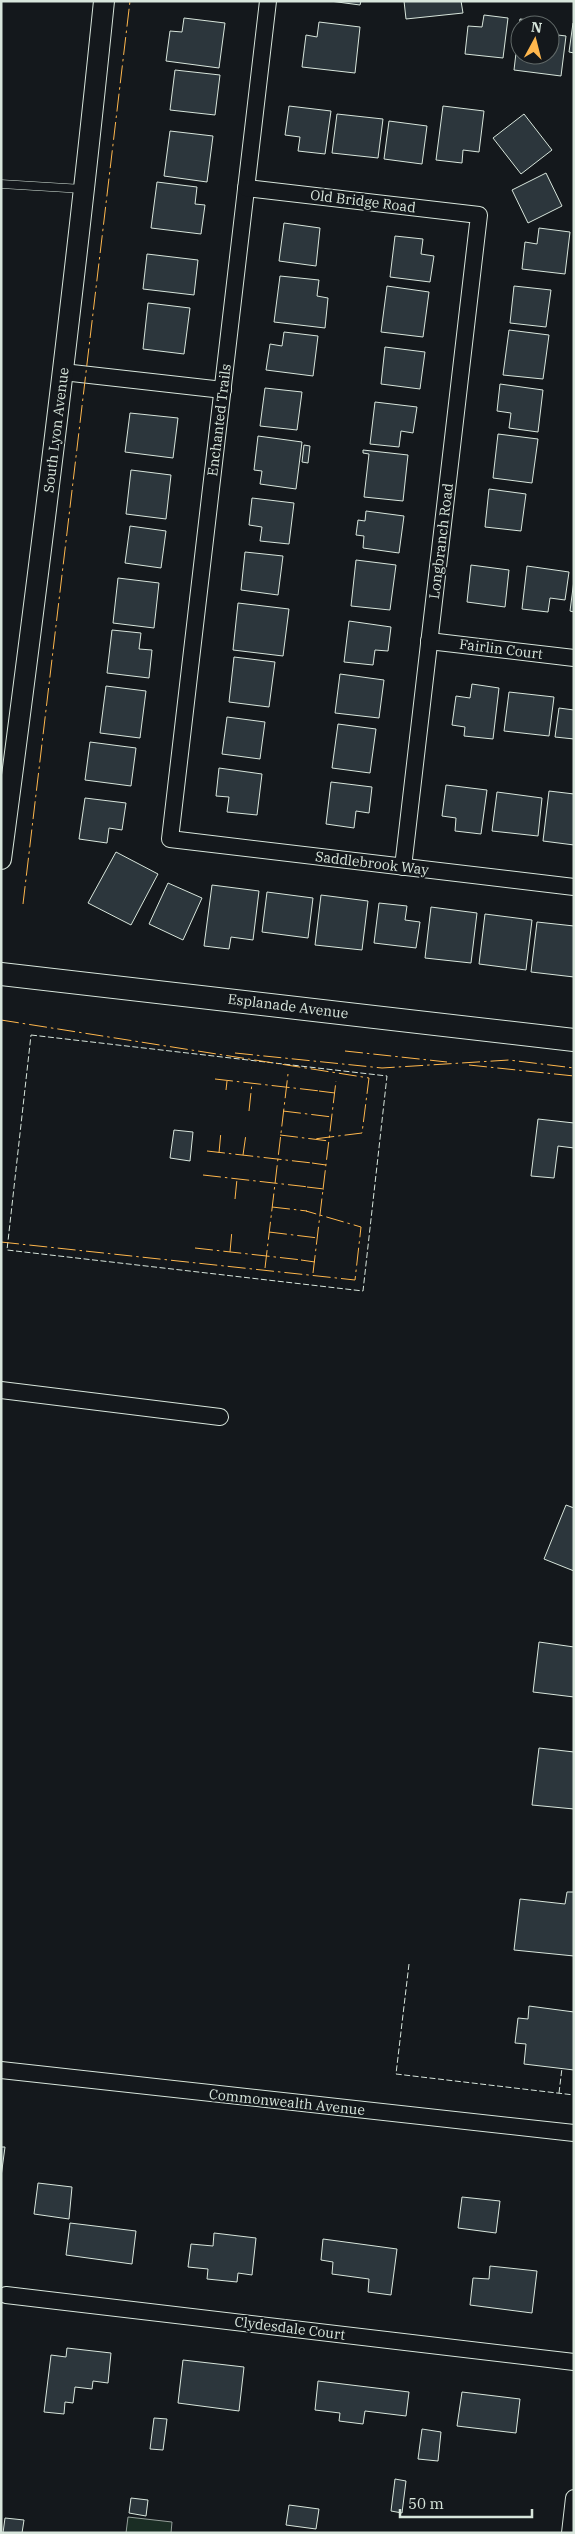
<svg xmlns="http://www.w3.org/2000/svg" width="575" height="2534" viewBox="0 0 575 2534" font-family="'IBM Plex Serif',serif">
  <style>
    .green { fill: #1a2d24; stroke: #939e99 }
    .building { fill: #2c363c; stroke: #d8e6dc }
    .lines { fill: none; stroke-linecap: round; stroke-linejoin: round }
    .service-casing { stroke: #d8e6dc; stroke-width: 9 }
    .minor-casing { stroke: #d8e6dc; stroke-width: 18 }
    .tertiary-casing { stroke: #d8e6dc; stroke-width: 22 }
    .secondary-casing { stroke: #d8e6dc; stroke-width: 24 }
    .service { stroke: #14181c; stroke-width: 8 }
    .minor { stroke: #14181c; stroke-width: 16 }
    .tertiary { stroke: #14181c; stroke-width: 20 }
    .secondary { stroke: #14181c; stroke-width: 22 }
    .fence { stroke: #d8e6dc; stroke-width: 1; stroke-dasharray: 6 2.5; stroke-linecap: butt }
    .power { stroke: #ffb74d; stroke-width: 1; stroke-dasharray: 18 4 2.5 4; stroke-linecap: butt }
    .labels { text-anchor: middle; dominant-baseline: central; stroke-width: 4; stroke-linejoin: round; paint-order: stroke }
    .street-label { font-size: 14px; fill: #d8e6dc; stroke: #14181c }
  </style>
  <rect width="100%" height="100%" fill="#14181c"/>
  <path class="green" d="M128 2517 172 2522 171 2533H126Z"/>
  <g class="building">
    <path d="M330 1H361L360 5Z"/>
    <path d="M404 1H461L463 13 406 19Z"/>
    <path d="M484 15 508 18 503 58 465 54 468 26 482 27Z"/>
    <path d="M184 18 225 23 219 68 166 61 170 31 182 32Z"/>
    <path d="M520 19 549 22V25H520V55H550V34L566 36 561 76 514 70Z"/>
    <path d="M319 22 360 27 355 73 302 67 306 35 317 37Z"/>
    <path d="M573 23H574V53L569 52Z"/>
    <path d="M175 70 220 75 215 115 170 110Z"/>
    <path d="M289 106 331 111 325 154 298 151 300 137 285 135Z"/>
    <path d="M443 106 484 111 479 152 463 150 462 163 436 160Z"/>
    <path d="M337 114 383 119 378 158 332 153Z"/>
    <path d="M524 114 552 150 521 174 493 138Z"/>
    <path d="M389 121 427 126 422 164 384 159Z"/>
    <path d="M170 131 213 136 207 182 164 176Z"/>
    <path d="M546 173 562 206 528 223 512 190Z"/>
    <path d="M157 182 197 187 195 204 205 205 201 234 151 228Z"/>
    <path d="M284 223 320 228 316 266 279 261Z"/>
    <path d="M539 228 570 232 565 274 522 269 525 242 537 244Z"/>
    <path d="M395 236 423 239 421 254 434 256 430 282 390 277Z"/>
    <path d="M147 254 198 260 194 295 143 289Z"/>
    <path d="M280 276 319 280 317 296 328 298 325 328 274 322Z"/>
    <path d="M387 286 429 292 423 337 381 332Z"/>
    <path d="M514 286 551 290 546 327 510 323Z"/>
    <path d="M148 303 190 308 184 354 143 349Z"/>
    <path d="M509 330 549 335 543 379 503 375Z"/>
    <path d="M284 332 318 336 313 376 266 370 270 344 282 346Z"/>
    <path d="M385 347 425 352 420 389 381 384Z"/>
    <path d="M500 384 543 390 538 432 509 428 511 413 497 411Z"/>
    <path d="M265 388 302 392 297 430 260 426Z"/>
    <path d="M375 402 417 407 413 433 401 431 399 447 370 444Z"/>
    <path d="M130 413 178 418 173 458 125 452Z"/>
    <path d="M498 434 538 439 532 483 493 478Z"/>
    <path d="M258 436 302 442 296 489 260 484 262 471 254 470Z"/>
    <path d="M304 445 310 446 308 463 302 462Z"/>
    <path d="M363 450 408 455 403 501 364 497 369 454 363 453Z"/>
    <path d="M131 470 171 475 166 519 126 514Z"/>
    <path d="M489 489 526 494 521 531 485 527Z"/>
    <path d="M252 498 294 503 289 544 260 541 262 527 249 525Z"/>
    <path d="M366 511 404 516 399 553 363 548 364 536 356 535 358 520 365 521Z"/>
    <path d="M130 526 166 531 161 568 125 563Z"/>
    <path d="M245 552 283 556 278 595 241 590Z"/>
    <path d="M356 560 396 565 390 610 351 606Z"/>
    <path d="M471 565 509 570 505 607 467 602Z"/>
    <path d="M527 566 569 572 565 600 550 598 548 612 522 609Z"/>
    <path d="M118 578 159 583 154 628 113 623Z"/>
    <path d="M574 580V612L570 611Z"/>
    <path d="M238 603 289 609 283 656 233 650Z"/>
    <path d="M349 621 391 627 388 651 375 650 373 665 344 662Z"/>
    <path d="M112 630 141 633 139 649 152 650 149 678 107 673Z"/>
    <path d="M234 657 275 662 269 707 229 702Z"/>
    <path d="M340 674 384 680 379 718 335 713Z"/>
    <path d="M472 684 499 688 493 739 464 736 465 727 452 725 456 696 470 698Z"/>
    <path d="M106 686 146 691 140 738 100 733Z"/>
    <path d="M509 692 554 697 549 736 504 731Z"/>
    <path d="M559 708 574 710V739L555 737Z"/>
    <path d="M227 717 265 722 260 759 222 754Z"/>
    <path d="M338 724 376 729 370 773 332 768Z"/>
    <path d="M90 742 136 748 131 786 85 780Z"/>
    <path d="M219 768 262 774 257 815 227 812 229 797 216 796Z"/>
    <path d="M331 782 372 787 369 813 356 811 354 828 326 824Z"/>
    <path d="M446 785 487 790 481 834 455 831 456 818 442 816Z"/>
    <path d="M549 791 574 794V845L543 841Z"/>
    <path d="M497 792 542 798 538 836 492 831Z"/>
    <path d="M85 798 126 803 122 830 109 828 107 843 79 839Z"/>
    <path d="M116 852 158 874 131 925 88 903Z"/>
    <path d="M168 883 202 898 183 940 149 924Z"/>
    <path d="M212 885 259 891 253 940 231 937 229 949 204 946Z"/>
    <path d="M267 892 313 898 308 938 262 932Z"/>
    <path d="M321 895 368 901 362 950 315 945Z"/>
    <path d="M379 903 407 906 405 920 420 922 416 948 374 943Z"/>
    <path d="M431 907 477 913 471 963 425 958Z"/>
    <path d="M485 914 532 920 526 970 479 964Z"/>
    <path d="M537 922 574 926V977L531 972Z"/>
    <path d="M538 1119 574 1123V1148L558 1146 554 1178 531 1176Z"/>
    <path d="M174 1130 193 1132 190 1161 170 1158Z"/>
    <path d="M566 1505 574 1508V1571L544 1559Z"/>
    <path d="M539 1642 574 1647V1697L533 1692Z"/>
    <path d="M539 1748 574 1752V1809L532 1805Z"/>
    <path d="M567 1892H574V1956L514 1950 520 1899 565 1904Z"/>
    <path d="M529 2006 574 2012V2070L524 2064 526 2044 515 2043 518 2018 528 2019Z"/>
    <path d="M1 2147H5L1 2177Z"/>
    <path d="M38 2183 72 2187 69 2219 34 2214Z"/>
    <path d="M462 2197 500 2201 496 2233 458 2228Z"/>
    <path d="M70 2223 136 2231 132 2264 66 2255Z"/>
    <path d="M214 2233 256 2238 252 2275 238 2273 237 2282 207 2279 208 2269 188 2267 191 2244 213 2246Z"/>
    <path d="M323 2239 397 2249 391 2295 368 2292 369 2279 332 2274 333 2262 321 2260Z"/>
    <path d="M490 2266 537 2271 532 2313 470 2305 473 2278 489 2279Z"/>
    <path d="M67 2348 111 2353 108 2383 93 2381 92 2389 75 2387 73 2403 65 2402 64 2414 44 2412 51 2355 66 2357Z"/>
    <path d="M183 2360 244 2367 239 2411 178 2403Z"/>
    <path d="M318 2381 409 2392 406 2416 365 2411 363 2424 339 2421 340 2413 315 2410Z"/>
    <path d="M462 2392 520 2399 516 2433 457 2426Z"/>
    <path d="M154 2418 167 2419 163 2450 150 2449Z"/>
    <path d="M422 2429 441 2432 438 2461 418 2459Z"/>
    <path d="M395 2479 406 2481 402 2513 391 2511Z"/>
    <path d="M131 2498 148 2500 146 2516 129 2513Z"/>
    <path d="M289 2505 319 2509 316 2529 286 2525Z"/>
    <path d="M5 2518 24 2520 22 2533H3Z"/>
  </g>
  <g class="lines">
    <g class="service-casing">
      <path id="service" d="M1 184 83 189"/>
    </g>
    <g class="minor-casing">
      <g id="minor">
        <path d="M268 1 170 839 574 887"/>
        <path d="M246 188 479 215 403 867"/>
        <path d="M63 372 223 390"/>
        <path d="M429 641 574 658"/>
        <path d="M1 1390 220 1417"/>
        <path d="M1 2070 574 2133"/>
        <path d="M6 2295 574 2362"/>
        <path d="M570 2533 574 2498"/>
      </g>
    </g>
    <g class="tertiary-casing">
      <path id="tertiary" d="M1 859C39 573 75 288 104 1"/>
    </g>
    <g class="secondary-casing">
      <path id="secondary" d="M1 974 574 1040"/>
    </g>
    <use href="#service" class="service"/>
    <use href="#minor" class="minor"/>
    <use href="#tertiary" class="tertiary"/>
    <use href="#secondary" class="secondary"/>
    <g class="fence">
      <path d="M31 1035 387 1076 363 1291 7 1250Z"/>
      <path d="M409 1964 396 2074 574 2095"/>
      <path d="M559 2093 562 2068"/>
    </g>
    <g class="power">
      <path d="M23 904 130 1"/>
      <path d="M1 1020 369 1078 362 1133 314 1139"/>
      <path d="M345 1051 447 1062"/>
      <path d="M235 1053 382 1068 509 1060 574 1068"/>
      <path d="M469 1065 574 1076"/>
      <path d="M215 1079 320 1091"/>
      <path d="M226 1090 227 1081"/>
      <path d="M319 1091 335 1093"/>
      <path d="M249 1111 252 1083"/>
      <path d="M283 1111 332 1117"/>
      <path d="M280 1135 329 1141"/>
      <path d="M207 1151 312 1163"/>
      <path d="M219 1153 221 1131"/>
      <path d="M243 1155 246 1134"/>
      <path d="M312 1163 326 1165"/>
      <path d="M203 1175 309 1187"/>
      <path d="M307 1187 324 1189"/>
      <path d="M235 1199 237 1179"/>
      <path d="M272 1207 307 1211"/>
      <path d="M269 1232 318 1238"/>
      <path d="M1 1242 355 1280 361 1227 306 1211"/>
      <path d="M195 1248 302 1260"/>
      <path d="M230 1252 232 1230"/>
      <path d="M301 1260 315 1262"/>
      <path d="M265 1268 288 1074"/>
      <path d="M313 1273 336 1081"/>
    </g>
  </g>
  <g class="labels">
    <g class="street-label">
      <text transform="translate(363 201) rotate(7)">Old Bridge Road</text>
      <text transform="translate(219 420) rotate(-83)">Enchanted Trails</text>
      <text transform="translate(56 430) rotate(-83)">South Lyon Avenue</text>
      <text transform="translate(441 541) rotate(-83)">Longbranch Road</text>
      <text transform="translate(501 649) rotate(7)">Fairlin Court</text>
      <text transform="translate(372 863) rotate(7)">Saddlebrook Way</text>
      <text transform="translate(288 1006) rotate(7)">Esplanade Avenue</text>
      <text transform="translate(287 2102) rotate(6)">Commonwealth Avenue</text>
      <text transform="translate(290 2328) rotate(7)">Clydesdale Court</text>
    </g>
  </g>
  <rect width="575" height="2534" fill="none" stroke="#d8e6dc" stroke-width="5"/>
  <g transform="translate(535 40) rotate(7)"><circle r="24" fill="#14181c" stroke="#626a69"/>
  <path d="M0-4L9 19L0 12L-9 19Z" fill="#ffb74d"/>
  <text y="-8" font-size="14" font-weight="bold" text-anchor="middle" fill="#d8e6dc">N</text>
  </g>
  <path d="M400 2509v8h132v-8" fill="none" stroke="#d8e6dc" stroke-width="2.5"/>
  <text x="408" y="2509" font-size="15" fill="#d8e6dc" stroke="#14181c" stroke-width="4" paint-order="stroke">50 m</text>
</svg>
